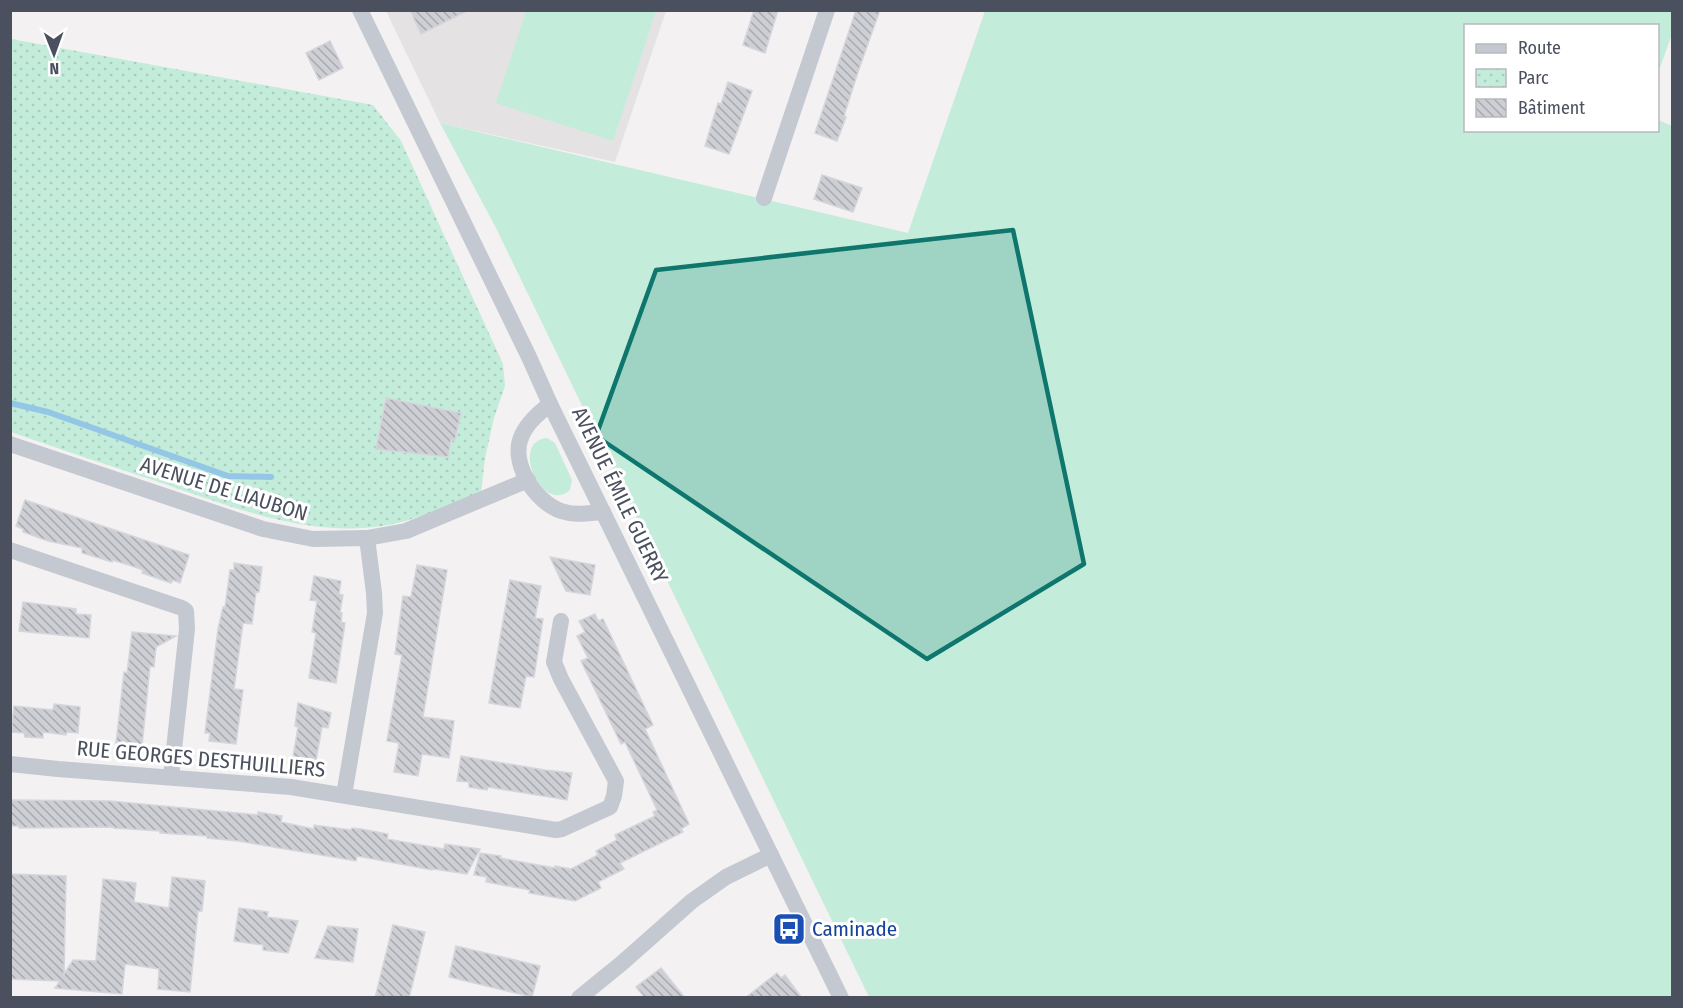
<svg xmlns="http://www.w3.org/2000/svg" width="1683" height="1008" viewBox="0 0 1683 1008" font-family="'Fira Sans Condensed',sans-serif">
  <style>
    .education { fill: #e4e2e2 }
    .grass { fill: #c3ecdb }
    .park { fill: url(#park-dots) }
    .lines { fill: none; stroke-linecap: round; stroke-linejoin: round }
    .stream { stroke: #94c6e6; stroke-width: 6 }
    .building { fill: url(#building-back-hatch); stroke: #d5d6dc; stroke-width: 1.5 }
    .street { stroke: #c3c8d1; stroke-width: 16 }
    .marked { fill: #0f766e; fill-opacity: 0.2; stroke: #0f766e; stroke-width: 4.5; stroke-linejoin: round }
    .labels { text-anchor: middle; dominant-baseline: central; stroke-width: 6; stroke-linejoin: round; paint-order: stroke }
    .street-label { font-size: 21px; fill: #4a505d; stroke: #fff }
    .transit-label { font-size: 21px; fill: #164399; stroke: #fff; text-anchor: start }
  </style>
  <defs>
    <pattern id="park-dots" width="8" height="8" patternUnits="userSpaceOnUse" patternTransform="scale(1.5)"><rect width="8" height="8" fill="#c3ecdb"/><path d="M2 2h.1M6 6h.1" fill="none" stroke="#a9ccbe" stroke-width="1.8" stroke-linecap="round"/></pattern>
    <pattern id="building-back-hatch" width="6" height="6" patternUnits="userSpaceOnUse" patternTransform="scale(1.5)"><rect width="6" height="6" fill="#cecfd5"/><path d="M-1 5l2 2M0 0l6 6M5-1l2 2" fill="none" stroke="#a9aab0"/></pattern>
  </defs>
  <rect width="100%" height="100%" fill="#f3f1f1"/>
  <path class="education" d="M386 11H666L615 162 440 123Z"/>
  <g class="grass">
    <path d="M526 11H656L613 141 496 103Z"/>
    <path d="M985 11H1672V34L1658 73V26H1466V130H1658V120L1672 126V997H869L496 228 440 123 908 233Z"/>
    <path d="M547 438 555 443 572 480 570 490C542 515 509 441 547 438Z"/>
  </g>
  <path class="park" d="M11 39 373 105 401 141 503 364 505 386 494 418 485 458 481 493C449 505 416 521 382 526 308 537 234 508 165 484 114 467 62 450 11 432Z"/>
  <g class="lines">
    <path class="stream" d="M10 403 48 412 228 476 271 477"/>
  </g>
  <g class="building">
    <path d="M410 10H469L421 34Z"/>
    <path d="M754 10H778L765 53 743 45Z"/>
    <path d="M856 10H880L858 72 844 116 846 117 837 141 815 133Z"/>
    <path d="M330 41 343 68 319 80 306 53Z"/>
    <path d="M728 82 752 91 729 154 705 146 718 103 721 104Z"/>
    <path d="M822 175 862 188 853 212 814 199Z"/>
    <path d="M386 398 461 413 455 440H451L448 457 376 449Z"/>
    <path d="M25 500 189 555 180 583 173 580 171 583 142 573 143 570 129 565 112 560V562L82 553V548L48 541 23 532V529L16 526Z"/>
    <path d="M550 557 595 565 590 595 566 591Z"/>
    <path d="M234 563 262 567 259 592H256L252 624 243 623 234 689 243 690 236 744 209 741 210 733H205L218 629 223 607H225L230 570H234Z"/>
    <path d="M417 565 447 570 423 717 454 721 449 758 422 754 418 776 394 772 399 743 387 741 402 655 395 654 403 596 411 597Z"/>
    <path d="M314 576 341 581 339 594 343 595 340 612 342 613 341 622 345 623 336 683 309 678 316 633 312 632 317 601 310 600Z"/>
    <path d="M510 580 541 586 535 618 543 619 534 677 526 676 520 708 489 703Z"/>
    <path d="M23 602 76 609V614L91 615 89 638 19 631Z"/>
    <path d="M595 614 598 621 603 619 653 725 645 729 689 824 681 829 683 832 620 863 624 869 598 882 601 888 575 901 529 893 530 890 486 882 487 877 474 875 480 853 501 856 500 858 555 868V866L571 869 598 855 596 851 617 840 615 835 655 816 653 812 657 810 625 742 621 744 581 661 588 658 577 636 585 632 579 621Z"/>
    <path d="M132 632 176 636 156 647 154 667 150 666 142 746 116 743 124 672 127 673Z"/>
    <path d="M298 703 331 713 328 728 322 727 316 760 293 757 298 727 295 726Z"/>
    <path d="M54 704 80 707 78 733 67 732 66 735 43 732V738L25 737 24 733 11 732 14 706 53 710Z"/>
    <path d="M461 756 545 770 572 773 567 800 488 787 487 790 469 787V782L457 781Z"/>
    <path d="M10 800 110 801 258 815V812L282 816 281 822 314 829V825L351 830 352 828 361 829 388 834 387 839 444 849 445 844 480 849 467 874 433 869 432 870 357 856 356 861 238 841 207 838V836L160 833V831L114 828V827L19 828V826H10Z"/>
    <path d="M10 874 66 876 64 974 73 960 96 961 103 879 136 883 134 902 169 908 172 877 205 881 202 911H198L190 992 158 989 159 969 125 964 122 994 55 988 60 981 10 979Z"/>
    <path d="M239 908 268 912 267 917 298 921 288 953 263 950V945L234 941Z"/>
    <path d="M393 925 425 932 414 978 409 998H375Z"/>
    <path d="M328 926 358 929 353 962 315 958Z"/>
    <path d="M456 946 540 966 532 997 449 977Z"/>
    <path d="M661 968 685 998H645L636 987Z"/>
    <path d="M777 973 781 978 785 975 802 998H745Z"/>
  </g>
  <g class="lines">
    <g class="street">
      <path d="M360 10 529 357 550 404 841 998"/>
      <path d="M764 198 827 10"/>
      <path d="M550 404C539 413 528 422 522 435 509 462 535 502 561 511 576 516 588 513 603 512"/>
      <path d="M10 444 263 529 313 539 367 538 406 531 528 480"/>
      <path d="M10 550 182 608 186 611 187 629 171 777"/>
      <path d="M10 764 58 769 291 787 556 830 562 829 610 807 614 796 616 781 561 679 554 662 561 621"/>
      <path d="M344 795 375 613 374 593 367 538"/>
      <path d="M579 998 622 963 692 901 726 877 771 855"/>
    </g>
  </g>
  <path class="marked" d="M1013 230 1084 564 927 659 596 436 656 270Z"/>
  <defs>
    <g id="bus-square" transform="scale(1.725)"><rect x="-9" y="-9" width="18" height="18" rx="4" fill="#1a4fb4" stroke="#fff"/><path d="M-5-6H5V4H4V6H2V4H-2V6H-4V4H-5ZM-3.5-4V0h7V-4ZM-3.5 1.2v1.5H-2V1.2ZM2 1.2v1.5H3.5V1.2Z" fill="#fff"/></g>
  </defs>
  <g fill-rule="evenodd">
    <use href="#bus-square" x="789" y="929"/>
  </g>
  <g class="labels">
    <g class="street-label">
      <text transform="translate(224 489) rotate(17)">AVENUE DE LIAUBON</text>
      <text transform="translate(620 495) rotate(64)">AVENUE ÉMILE GUERRY</text>
      <text transform="translate(201 759) rotate(5)">RUE GEORGES DESTHUILLIERS</text>
    </g>
    <g class="transit-label">
      <text x="812" y="929">Caminade</text>
    </g>
  </g>
  <rect width="1683" height="1008" fill="none" stroke="#4a505d" stroke-width="24"/>
  <rect x="1464" y="24" width="195" height="108" fill="#ffffff" stroke="#b7b9be" stroke-width="1.5"/>
  <rect x="1476" y="44" width="30" height="9" fill="#c3c8d1" stroke="#b7b9be" stroke-width="1.5"/>
  <text x="1518" y="54" font-size="18" fill="#4a505d">Route</text>
  <rect x="1476" y="69" width="30" height="18" fill="url(#park-dots)" stroke="#b7b9be" stroke-width="1.5"/>
  <text x="1518" y="84" font-size="18" fill="#4a505d">Parc</text>
  <rect x="1476" y="99" width="30" height="18" fill="url(#building-back-hatch)" stroke="#b7b9be" stroke-width="1.5"/>
  <text x="1518" y="114" font-size="18" fill="#4a505d">Bâtiment</text>
  <g transform="translate(54 54) rotate(179)" stroke="#ffffff" stroke-width="4.5" paint-order="stroke">
  <path d="M0-4.5L10 22L0 15L-10 22Z" fill="#4a505d"/>
  <text y="-9" font-size="16" font-weight="bold" text-anchor="middle" fill="#4a505d">N</text>
  </g>
</svg>
